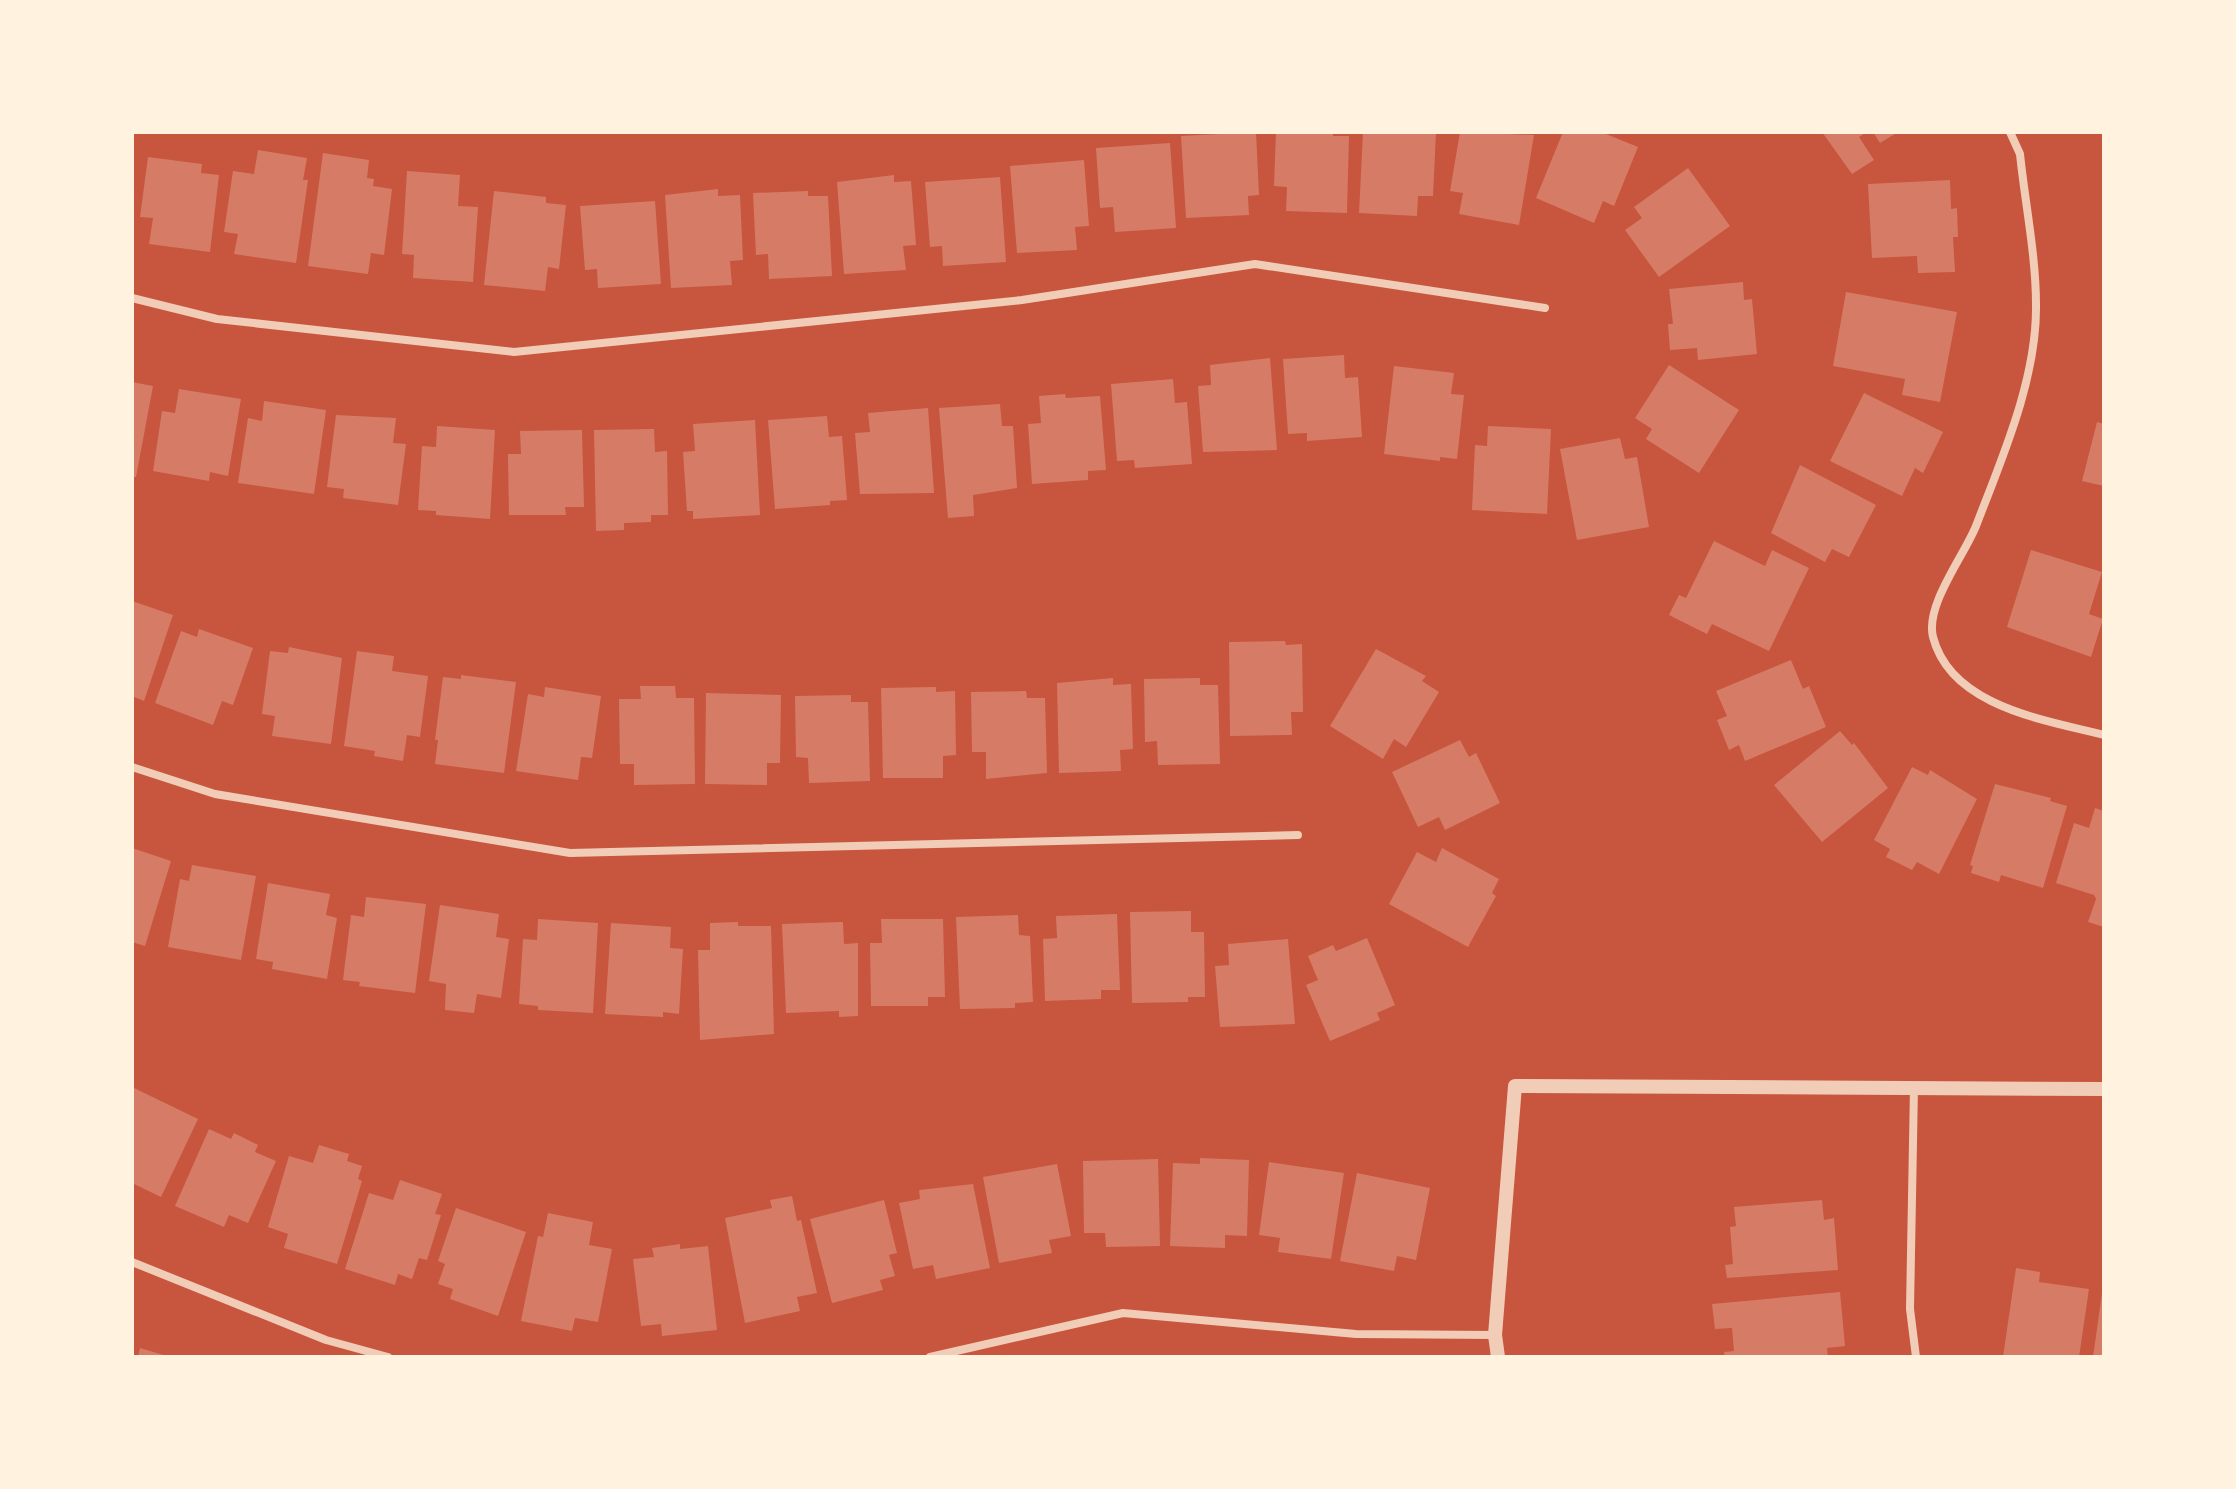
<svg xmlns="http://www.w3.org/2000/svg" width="2236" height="1489" viewBox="0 0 2236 1489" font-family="Arial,sans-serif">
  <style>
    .building { fill: #d67c66 }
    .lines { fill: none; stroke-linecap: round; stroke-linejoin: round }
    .minor { stroke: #f1ccb7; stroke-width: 8 }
    .tertiary { stroke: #f1ccb7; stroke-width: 14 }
  </style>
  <rect width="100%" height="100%" fill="#c8553d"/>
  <g class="building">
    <path d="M1256 132 1259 195 1248 196 1249 215 1186 218 1181 136Z"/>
    <path d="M1276 132H1333V136H1349L1347 213 1286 211 1287 187 1274 186Z"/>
    <path d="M1363 132H1436L1433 196H1418L1417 216 1359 213Z"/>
    <path d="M1460 132 1534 135 1519 225 1459 214 1463 193 1450 191Z"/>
    <path d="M1563 132H1601L1638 147 1614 206 1603 201 1594 223 1536 198Z"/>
    <path d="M1822 132H1867L1859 137 1874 160 1852 174Z"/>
    <path d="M1873 132H1898L1880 143Z"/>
    <path d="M1170 143 1176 228 1115 232 1113 207 1100 208 1096 148Z"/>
    <path d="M258 150 307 158 303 180H308L296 263 234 254 238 234 224 232 233 171 254 174Z"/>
    <path d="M323 153 369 160 367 178 374 179 373 186 392 189 384 255 371 253 368 274 308 266Z"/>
    <path d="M148 157 202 164 201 173 219 175 210 252 149 244 153 218 140 217Z"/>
    <path d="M1084 160 1089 226 1075 227 1077 250 1017 253 1010 166Z"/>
    <path d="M1688 168 1730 226 1659 277 1625 230 1642 218 1634 207Z"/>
    <path d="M407 171 460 175 458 206 478 207 473 282 413 278 414 255 402 254Z"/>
    <path d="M894 175V182L911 181 916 245 903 246 906 270 844 274 837 182Z"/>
    <path d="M1000 177 1006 262 943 266 942 246 930 247 925 182Z"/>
    <path d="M1950 180 1951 209 1957 208 1958 237H1953L1955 272 1918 273 1917 256 1872 258 1868 184Z"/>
    <path d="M718 189V196L740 195 743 260 730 261 732 285 671 288 665 195Z"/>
    <path d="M494 191 546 197V203L566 205 559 269 548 267 545 291 484 285Z"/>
    <path d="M808 191V196H828L832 276 769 279 768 254 756 255 753 193Z"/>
    <path d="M655 201 661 284 598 288 597 269 585 270 580 206Z"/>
    <path d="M1743 282 1744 300 1752 299 1757 354 1698 360 1697 348 1670 350 1668 324H1673L1669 289Z"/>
    <path d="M1846 292 1957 312 1940 402 1902 395 1905 379 1833 366Z"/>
    <path d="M1344 355 1345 378 1358 377 1362 437 1307 441V433L1288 434 1283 359Z"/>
    <path d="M1270 358 1277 450 1203 452 1198 386 1211 385 1210 365Z"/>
    <path d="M1669 365 1739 410 1699 473 1646 439 1652 429 1635 418Z"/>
    <path d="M1394 366 1454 373 1451 394 1464 395 1457 459 1440 457V461L1384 454Z"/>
    <path d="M1173 379 1175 403 1187 402 1192 464 1135 468 1134 460 1117 461 1111 384Z"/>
    <path d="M132 382 153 386 136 477H132Z"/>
    <path d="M179 389 241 399 228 476 210 472 209 481 153 471 162 411 175 413Z"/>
    <path d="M1864 393 1943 432 1923 473 1915 468 1902 496 1830 461Z"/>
    <path d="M1065 394 1066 398 1100 396 1106 470 1088 471V480L1032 484 1028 424 1041 423 1039 396Z"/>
    <path d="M264 401 326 410 314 494 238 483 248 418 262 421Z"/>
    <path d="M1000 404 1002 426H1013L1017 488 973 495 974 516 948 518 939 408Z"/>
    <path d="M928 408 934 493 860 494 855 433 870 432 868 413Z"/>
    <path d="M336 415 396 418 393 443 406 444 398 505 343 498 344 489 327 487Z"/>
    <path d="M827 416 829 437 842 436 847 500 830 501V505L775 509 768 420Z"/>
    <path d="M755 420 760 515 693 519V511H687L683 452 695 451 693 424Z"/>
    <path d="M2097 422 2104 424V486L2082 481Z"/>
    <path d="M437 426 495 430 490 519 436 515V511L418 510 422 446 436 447Z"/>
    <path d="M1488 426 1551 429 1547 514 1472 510 1475 445 1487 446Z"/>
    <path d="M654 429 655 452 667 451 668 515H651V522L624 523V530L596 531 594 430Z"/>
    <path d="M582 430 584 507H565L566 515H509L508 454H521L520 431Z"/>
    <path d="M1620 438 1625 459 1637 457 1649 527 1577 540 1560 449Z"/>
    <path d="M1800 465 1876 505 1849 557 1832 549 1825 562 1771 533Z"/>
    <path d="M1714 541 1765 566 1772 550 1809 568 1769 651 1712 624 1707 634 1669 615 1679 595 1686 598Z"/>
    <path d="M2031 550 2102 572 2089 614 2103 619 2091 657 2007 627Z"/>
    <path d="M132 601 173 615 144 701 132 696Z"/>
    <path d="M199 629 253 648 233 705 222 701 213 725 155 703 181 631 197 637Z"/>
    <path d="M1285 641 1286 645 1302 644 1303 712H1291L1292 735 1230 736 1229 642Z"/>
    <path d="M289 647 342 658 331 744 272 736 275 716 262 714 270 651 288 653Z"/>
    <path d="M1376 649 1426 676 1422 681 1439 692 1406 747 1394 739 1383 759 1330 726Z"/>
    <path d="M357 651 394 656 392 671 428 676 420 737 407 735 403 761 374 756 375 751 344 746Z"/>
    <path d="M1791 660 1803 689 1809 686 1826 727 1745 761 1739 745 1729 750 1717 720 1727 716 1716 691Z"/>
    <path d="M461 675 516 682 504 773 435 764 438 740H435L443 677 461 679Z"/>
    <path d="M1113 678V685L1131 684 1133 749 1120 750 1121 771 1059 773 1057 683Z"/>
    <path d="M1200 678V685H1218L1220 764 1158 765 1157 741 1145 742 1144 679Z"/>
    <path d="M640 686H675L676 698H694L695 784 634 785V764H620L619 699H641Z"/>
    <path d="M545 687 601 696 592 758 581 757 578 780 516 771 528 694 544 697Z"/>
    <path d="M936 687V692L955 691 956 755 943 756V778H883L881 688Z"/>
    <path d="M1026 691 1027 698H1045L1047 773 986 779V752H972L971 692Z"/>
    <path d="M706 693 781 695 780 763H767V785L705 784Z"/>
    <path d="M851 695V702H868L870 781 809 783 808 758 796 757 795 696Z"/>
    <path d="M1840 731 1852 745 1854 743 1888 788 1822 842 1774 785Z"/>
    <path d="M1460 740 1469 757 1476 753 1500 803 1445 830 1439 817 1418 827 1392 772Z"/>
    <path d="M1912 767 1928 775 1930 770 1977 799 1939 874 1917 862 1912 870 1886 857 1890 849 1874 840Z"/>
    <path d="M1995 784 2051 798 2050 801 2067 806 2043 888 2001 875 1999 882 1971 873 1973 866 1970 865Z"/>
    <path d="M2095 808 2104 811V927L2088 922 2096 899 2094 895 2056 883 2074 823 2089 828Z"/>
    <path d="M132 848 171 861 145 946 132 942Z"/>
    <path d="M1442 848 1499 879 1492 893 1496 896 1468 947 1389 904 1417 852 1436 862Z"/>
    <path d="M192 865 256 876 241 960 168 947 180 879 189 881Z"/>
    <path d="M268 883 330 894 326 915 337 918 327 979 272 969 273 962 256 959Z"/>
    <path d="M366 897 426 904 415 993 359 986 360 982 343 980 351 915 364 917Z"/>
    <path d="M440 905 499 914 496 937 509 939 501 998 477 994 474 1013 445 1010 446 984 429 981Z"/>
    <path d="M1191 911V932H1204L1205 997H1188V1002L1132 1003 1130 912Z"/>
    <path d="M1117 914 1120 990H1101V999L1045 1001 1043 939 1057 938 1056 916Z"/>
    <path d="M1018 915 1019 935 1030 936 1033 1002 1015 1003V1008L960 1009 956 917Z"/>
    <path d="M538 919 598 923 593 1013 538 1010V1006L519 1004 523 939 537 940Z"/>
    <path d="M881 919H943L945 997H928V1006H871L870 943H882Z"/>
    <path d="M738 922V926H771L774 1034 700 1040 698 950H710V923Z"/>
    <path d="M843 922 844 944 858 943V1016L839 1017V1011L786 1013 782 924Z"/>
    <path d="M611 923 671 927 670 948 683 949 679 1014 663 1012V1017L605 1014Z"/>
    <path d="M1367 938 1395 1005 1377 1013 1380 1020 1330 1041 1306 985 1318 980 1308 956 1333 945 1336 951Z"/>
    <path d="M1288 939 1295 1024 1220 1027 1215 966 1229 965 1228 944Z"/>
    <path d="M132 1087 198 1119 161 1197 132 1183Z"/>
    <path d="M209 1129 231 1139 234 1133 258 1145 255 1152 276 1161 248 1223 229 1215 224 1227 175 1206Z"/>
    <path d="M319 1145 349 1154 347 1161 362 1166 358 1179 362 1181 337 1264 284 1248 288 1234 268 1227 289 1156 313 1163Z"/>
    <path d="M1200 1158 1249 1160 1247 1236 1225 1235V1248L1170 1246 1173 1163 1200 1164Z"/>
    <path d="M1158 1159 1160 1246 1106 1247 1105 1233H1084L1083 1161Z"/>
    <path d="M1269 1162 1344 1173 1331 1259 1278 1252 1280 1238 1259 1235Z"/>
    <path d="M1057 1164 1071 1236 1049 1240 1052 1253 999 1263 983 1177Z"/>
    <path d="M1357 1173 1430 1188 1416 1260 1397 1256 1394 1271 1340 1261Z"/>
    <path d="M400 1180 442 1194 435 1214 441 1215 427 1260 419 1258 412 1279 398 1274 395 1285 345 1269 369 1193 393 1200Z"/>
    <path d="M973 1184 990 1268 936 1279 933 1265 913 1269 899 1203 920 1199 919 1190Z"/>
    <path d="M792 1196 797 1221 801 1220 817 1293 797 1297 800 1311 745 1323 725 1218 772 1208 770 1200Z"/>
    <path d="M884 1200 897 1253 889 1255 895 1276 880 1280 883 1290 832 1303 810 1219Z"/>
    <path d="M1822 1200 1824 1220 1834 1218 1838 1270 1727 1278 1725 1265 1733 1264 1730 1227 1736 1226 1734 1207Z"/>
    <path d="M456 1208 526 1232 498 1316 450 1299 453 1289 438 1284 445 1264 438 1261Z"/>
    <path d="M548 1213 593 1222 589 1245 612 1249 598 1322 575 1318 572 1331 521 1321 538 1236 543 1237Z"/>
    <path d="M680 1244V1249L708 1246 717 1330 662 1336 661 1324 641 1326 633 1259 654 1257 652 1248Z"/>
    <path d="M2016 1268 2040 1272 2039 1282 2089 1289 2079 1357H2003Z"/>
    <path d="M1840 1292 1845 1346 1827 1348 1828 1357H1725L1724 1352 1734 1351 1732 1328 1715 1329 1712 1304Z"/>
    <path d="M2102 1293 2104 1357H2093Z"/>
    <path d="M140 1348 167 1356V1357H138Z"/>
  </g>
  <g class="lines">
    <g class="minor">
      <path d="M2010 132 2020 154C2025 203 2036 255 2036 305 2037 379 2002 458 1976 526 1964 556 1925 605 1933 637 1951 707 2046 720 2104 735"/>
      <path d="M132 298 217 319 514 352 1022 300 1255 264 1545 308"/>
      <path d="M132 767 215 794 570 853 1298 835"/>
      <path d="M1914 1087 1910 1309 1916 1357"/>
      <path d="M132 1262 326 1340 388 1357"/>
      <path d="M930 1357 1123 1313 1356 1334 1495 1335"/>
    </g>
    <path class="tertiary" d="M1498 1357 1495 1335 1515 1086 2104 1089"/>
  </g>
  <rect width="2236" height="1489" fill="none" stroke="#fff3e0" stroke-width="268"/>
</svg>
